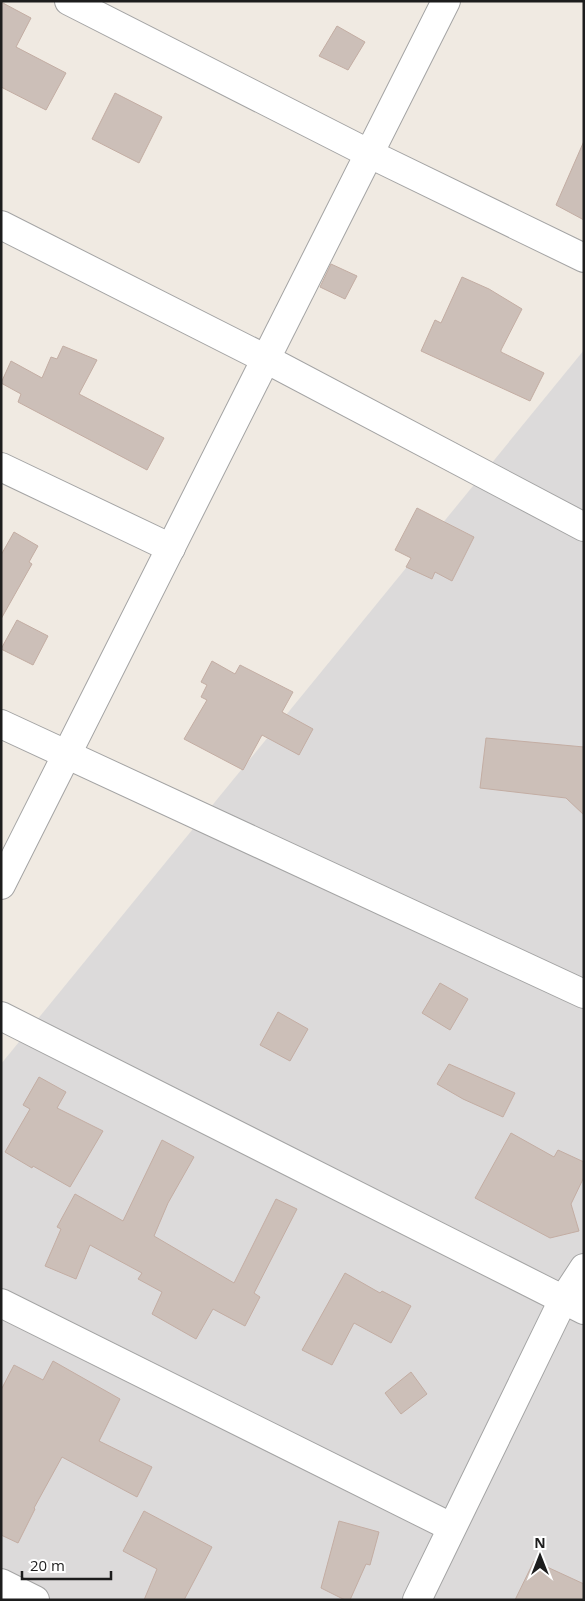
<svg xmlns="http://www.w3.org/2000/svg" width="585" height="1601" viewBox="0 0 585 1601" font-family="'Open Sans',sans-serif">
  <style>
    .residential { fill: #dcdada }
    .building { fill: #ccbfb8; stroke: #c3ada3 }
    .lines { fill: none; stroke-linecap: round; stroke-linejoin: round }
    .minor-casing { stroke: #a4a4a4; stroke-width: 30 }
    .minor { stroke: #fff; stroke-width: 28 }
  </style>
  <rect width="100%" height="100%" fill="#f0eae2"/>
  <path class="residential" d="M584 350V1600H1V1064Z"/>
  <g class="building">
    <path d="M1 2 31 18 16 47 66 73 46 110 1 87Z"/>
    <path d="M337 26 365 42 348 70 319 56Z"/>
    <path d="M115 93 162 117 139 163 92 139Z"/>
    <path d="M584 141V220L556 205Z"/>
    <path d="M331 264 357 276 345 299 320 287Z"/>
    <path d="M462 277 489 289 522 309 501 350V352L544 373 530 401 421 351 435 320 441 323Z"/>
    <path d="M63 346 97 360 79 394 164 438 147 470 18 402 21 394 1 383 11 361 42 378 51 357 57 359Z"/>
    <path d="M417 508 474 537 452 581 435 572 432 579 406 567 411 558 395 550Z"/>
    <path d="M14 532 38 546 29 562 32 564 1 619V555Z"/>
    <path d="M17 620 48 636 33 665 1 649Z"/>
    <path d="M212 661 235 674 240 665 293 692 282 712 313 729 299 755 262 735 243 770 184 739 207 700 201 697 207 685 201 682Z"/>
    <path d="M486 738 584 747V815L566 798 480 788Z"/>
    <path d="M440 983 468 999 450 1030 422 1013Z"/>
    <path d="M278 1012 308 1029 290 1061 260 1045Z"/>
    <path d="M449 1064 515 1093 503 1117 463 1099 437 1084Z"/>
    <path d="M39 1077 66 1092 57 1108 103 1131 70 1187 33 1166 32 1168 5 1152 30 1109 23 1105Z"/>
    <path d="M511 1133 554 1157 558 1150 584 1162V1177L571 1204 579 1231 550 1238 475 1198Z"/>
    <path d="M162 1140 194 1157 168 1203 154 1236 234 1283 276 1199 297 1209 254 1293 260 1297 245 1326 213 1309 196 1339 152 1314 162 1292 138 1279 142 1273 90 1245 76 1279 45 1266 61 1229 57 1227 75 1194 123 1221Z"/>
    <path d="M345 1273 380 1293 382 1291 411 1306 391 1343 354 1323 332 1365 302 1350Z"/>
    <path d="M53 1361 120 1399 99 1441 152 1467 137 1497 62 1457 34 1508 35 1509 18 1543 1 1535V1390L14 1365 43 1380Z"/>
    <path d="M411 1372 427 1394 401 1414 385 1393Z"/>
    <path d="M144 1511 212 1547 184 1600H144L157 1569 123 1551Z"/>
    <path d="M339 1521 379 1532 370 1565 366 1564 350 1600H345L321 1588Z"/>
    <path d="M534 1561 584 1584V1600H515Z"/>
  </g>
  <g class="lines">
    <g class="minor-casing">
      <g id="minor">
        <path d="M69 1 370 154 584 258"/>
        <path d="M1 225 266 359 584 527"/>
        <path d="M1 467 171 548"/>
        <path d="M1 724 584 994"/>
        <path d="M1 885 446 1"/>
        <path d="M1 1016 584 1310"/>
        <path d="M1 1303 451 1527"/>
        <path d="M1 1583 35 1600"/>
        <path d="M417 1600 563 1300 584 1268"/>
      </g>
    </g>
    <use href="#minor" class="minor"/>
  </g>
  <rect width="585" height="1601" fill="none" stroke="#1d1d1d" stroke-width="5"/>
  <g transform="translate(540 1556)" stroke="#ffffff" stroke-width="4" paint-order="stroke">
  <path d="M0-4L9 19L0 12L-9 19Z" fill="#1d1d1d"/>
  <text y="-8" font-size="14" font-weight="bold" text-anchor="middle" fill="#1d1d1d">N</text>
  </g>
  <path d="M22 1571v8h89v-8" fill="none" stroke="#1d1d1d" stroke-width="2.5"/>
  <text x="30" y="1571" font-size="15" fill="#1d1d1d" stroke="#ffffff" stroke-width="4" paint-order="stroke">20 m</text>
</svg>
